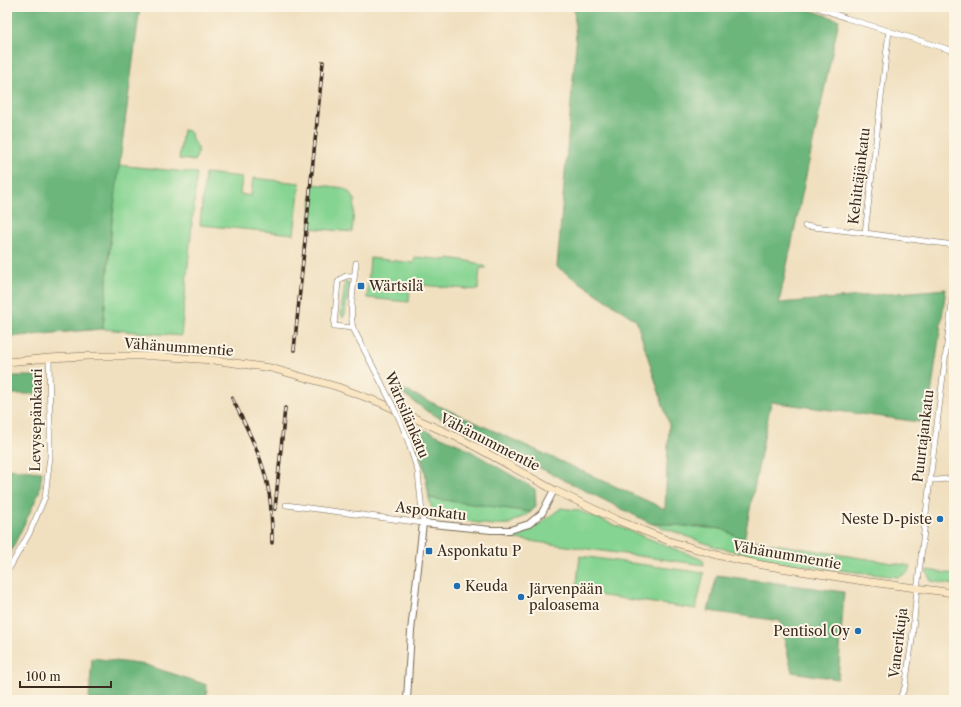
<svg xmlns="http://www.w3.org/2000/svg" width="961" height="707" viewBox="0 0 961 707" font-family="'Libre Caslon Text',serif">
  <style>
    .green { fill: #86d492; stroke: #607f58 }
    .forest { fill: #6cb67c; stroke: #54704d }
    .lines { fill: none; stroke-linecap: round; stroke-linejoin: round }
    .minor-casing { stroke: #7a6a57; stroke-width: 6 }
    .tertiary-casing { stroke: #7a6a57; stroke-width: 8 }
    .secondary-casing { stroke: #7a6a57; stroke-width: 8 }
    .minor { stroke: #fff; stroke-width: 5 }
    .tertiary { stroke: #fff; stroke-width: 6 }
    .secondary { stroke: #fbe6c3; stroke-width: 7 }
    .rail-casing { stroke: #3b2a1e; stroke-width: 3.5 }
    .rail { stroke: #fcf5e5; stroke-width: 2; stroke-dasharray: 6; stroke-linecap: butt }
    .minor-bridge-casing { stroke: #7a6a57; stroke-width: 6; stroke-linecap: butt }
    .minor-bridge { stroke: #fff; stroke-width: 5 }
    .poi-dot { fill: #1f6fb2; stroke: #fcf5e5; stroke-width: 1.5 }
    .labels { text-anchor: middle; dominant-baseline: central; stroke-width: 4; stroke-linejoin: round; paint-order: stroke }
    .street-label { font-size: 14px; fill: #3b2a1e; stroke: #fcf5e5 }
    .poi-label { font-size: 14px; fill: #3b2a1e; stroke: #fcf5e5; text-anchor: start }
  </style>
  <rect width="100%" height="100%" fill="#fcf5e5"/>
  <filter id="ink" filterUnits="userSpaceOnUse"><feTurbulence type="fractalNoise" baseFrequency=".025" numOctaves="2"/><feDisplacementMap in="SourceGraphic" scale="8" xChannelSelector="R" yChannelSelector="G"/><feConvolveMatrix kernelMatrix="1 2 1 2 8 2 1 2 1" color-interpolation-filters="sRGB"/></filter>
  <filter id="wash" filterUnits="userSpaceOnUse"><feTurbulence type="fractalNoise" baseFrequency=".012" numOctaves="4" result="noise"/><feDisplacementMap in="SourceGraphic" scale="16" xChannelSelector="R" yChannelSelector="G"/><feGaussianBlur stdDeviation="0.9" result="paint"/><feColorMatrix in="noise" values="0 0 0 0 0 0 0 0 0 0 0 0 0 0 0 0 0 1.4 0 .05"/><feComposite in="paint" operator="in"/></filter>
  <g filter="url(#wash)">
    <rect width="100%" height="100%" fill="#f0e0c0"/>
    <g class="green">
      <path d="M183 130 189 131 191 133 192 139 198 148V152L195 161 179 159Z"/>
      <path d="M117 165 197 173 181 336 103 329Z"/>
      <path d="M205 173 242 177 240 194 251 196 253 178 300 183 294 234 200 225Z"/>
      <path d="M313 184 344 188 351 194 355 200 352 232 309 228Z"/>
      <path d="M415 257 448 260V258C462 260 474 261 486 267V268H480L478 290 410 284 409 302 367 298 370 258 414 263Z"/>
      <path d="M345 282H347L349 284 345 314 343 317 342 316 341 314Z"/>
      <path d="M429 498 531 512 509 524 491 525 434 516Z"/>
      <path d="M561 508 577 510 703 560 704 565 508 538 503 536 530 531Z"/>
      <path d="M650 523 722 529 743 539 911 566C909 574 905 574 897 577L788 564 716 547Z"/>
      <path d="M580 556 704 573 696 609 576 592Z"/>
      <path d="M927 570 954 574V585L931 581 927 573Z"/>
    </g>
    <g class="forest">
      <path d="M7 7H140L111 230 103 329 7 337Z"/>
      <path d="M574 7H802L839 20 779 303 946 289 927 423 771 402 744 540 722 529 650 523 428 412 389 383 665 509 669 424 636 320 557 267 576 44Z"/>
      <rect x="7" y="376" width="34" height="18"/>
      <path d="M409 423 462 446 535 489 536 506 531 512 429 498 425 471Z"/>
      <path d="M7 469 42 472 39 493 7 560Z"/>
      <path d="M717 575 844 592 838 679 792 672 780 621 708 611Z"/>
      <path d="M92 658 146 665 207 685 206 700H89Z"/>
    </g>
  </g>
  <g filter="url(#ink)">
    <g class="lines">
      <g class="minor-casing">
        <g id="minor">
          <path d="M816 7 846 18 954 51"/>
          <path d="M889 31 865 233 954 245"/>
          <path d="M805 226 865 233"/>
          <path d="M356 263C354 281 349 312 353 328L382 384"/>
          <path d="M353 328 334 326 338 282C343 276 347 275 354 276"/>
          <path d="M930 480H938L954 478"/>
          <path d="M286 505 423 523 418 472 406 435"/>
          <path d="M7 570 10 567 29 534 45 497 50 457V422L49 358"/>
          <path d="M899 700 905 687 912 640 916 599 930 480 954 288"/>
        </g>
      </g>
      <g class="tertiary-casing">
        <path id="tertiary" d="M407 700 411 631 423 523 491 530H510L529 524 542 513 554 490"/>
      </g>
      <g class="secondary-casing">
        <path id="secondary" d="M7 362 49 358 88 356H155L213 360 271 368 338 387 381 403 463 440 554 490 617 520 669 541 717 555 762 565 863 581 954 593"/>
      </g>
      <use href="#minor" class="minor"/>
      <use href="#tertiary" class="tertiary"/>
      <use href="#secondary" class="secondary"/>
      <g class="rail-casing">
        <g id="rail">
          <path d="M294 350 323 62"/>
          <path d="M232 398C247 428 264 460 269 493 272 510 272 527 272 543"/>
          <path d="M275 509 285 408"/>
        </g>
      </g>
      <use href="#rail" class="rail"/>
      <g class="minor-bridge-casing">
        <path id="minor-bridge" d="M382 384 399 418 406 435"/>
      </g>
      <use href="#minor-bridge" class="minor-bridge"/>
    </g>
  </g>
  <g class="poi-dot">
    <rect x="357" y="282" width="8" height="8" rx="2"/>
    <circle cx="940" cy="519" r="4"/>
    <rect x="425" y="547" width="8" height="8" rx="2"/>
    <circle cx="457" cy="586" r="4"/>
    <circle cx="521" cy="597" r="4"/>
    <circle cx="858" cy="631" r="4"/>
  </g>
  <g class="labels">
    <g class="street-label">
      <text transform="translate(859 176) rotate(-83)">Kehittäjänkatu</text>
      <text transform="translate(179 347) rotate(4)">Vähänummentie</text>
      <text transform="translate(407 415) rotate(67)">Wärtsilänkatu</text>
      <text transform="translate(36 420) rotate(-89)">Levysepänkaari</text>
      <text transform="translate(923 436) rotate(-83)">Puurtajankatu</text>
      <text transform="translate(490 442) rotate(27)">Vähänummentie</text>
      <text transform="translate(431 511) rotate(7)">Asponkatu</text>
      <text transform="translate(787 555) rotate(10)">Vähänummentie</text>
      <text transform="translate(898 643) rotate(-83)">Vanerikuja</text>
    </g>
    <g class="poi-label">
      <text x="369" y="286">Wärtsilä</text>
      <text x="932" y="519" text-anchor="end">Neste D-piste</text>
      <text x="437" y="551">Asponkatu P</text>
      <text x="465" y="586">Keuda</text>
      <text x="529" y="589">Järvenpään<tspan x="529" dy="16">paloasema</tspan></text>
      <text x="850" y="631" text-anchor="end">Pentisol Oy</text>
    </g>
  </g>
  <rect width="961" height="707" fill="none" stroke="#fcf5e5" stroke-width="24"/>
  <path d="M20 681v6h91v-6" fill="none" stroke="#3b2a1e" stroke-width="2"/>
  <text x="26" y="681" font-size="12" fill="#3b2a1e" stroke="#fcf5e5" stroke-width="3" paint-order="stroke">100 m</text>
</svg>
